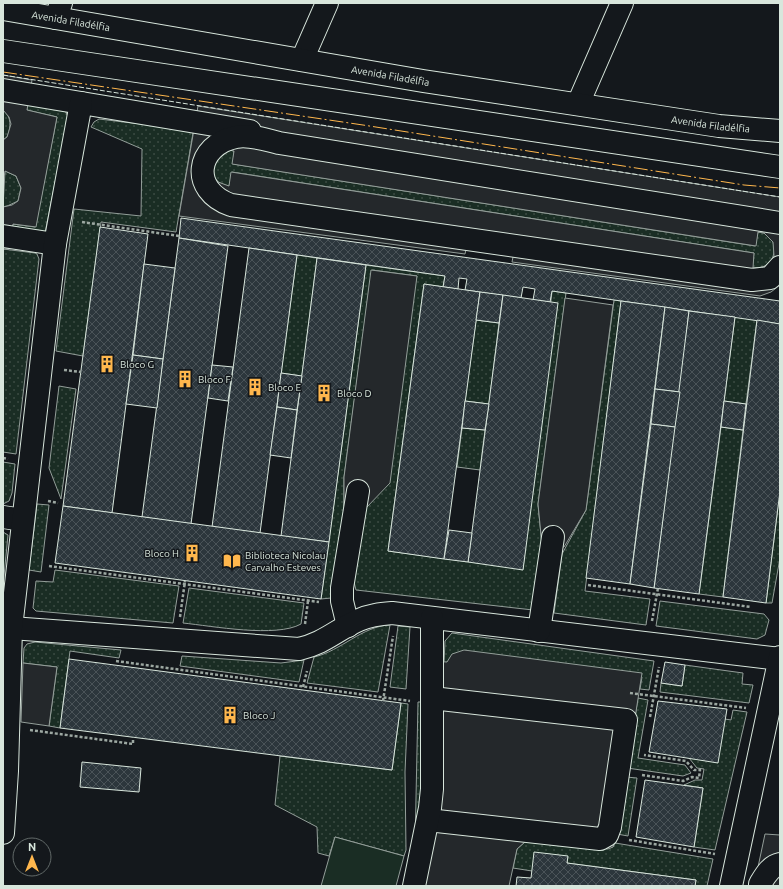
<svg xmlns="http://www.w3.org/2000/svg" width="783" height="889" viewBox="0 0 783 889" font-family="Ubuntu,sans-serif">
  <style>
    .grass { fill: url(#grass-dots); stroke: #939e99 }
    .pitch { fill: #1a2d24; stroke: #939e99 }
    .parking { fill: #24282b; stroke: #939e99; fill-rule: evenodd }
    .building { fill: url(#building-cross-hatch); stroke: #d8e6dc }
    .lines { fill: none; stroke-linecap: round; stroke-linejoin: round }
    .minor-casing { stroke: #d8e6dc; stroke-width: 24 }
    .major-casing { stroke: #d8e6dc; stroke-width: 24 }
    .path { stroke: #9da8a2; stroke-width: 2.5; stroke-dasharray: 3 2; stroke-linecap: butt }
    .minor { stroke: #14181c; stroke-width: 22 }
    .major { stroke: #14181c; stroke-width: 22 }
    .fence { stroke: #d8e6dc; stroke-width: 1; stroke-dasharray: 5 2; stroke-linecap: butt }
    .power { stroke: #ffb74d; stroke-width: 1; stroke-dasharray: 14 3 2 3; stroke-linecap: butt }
    .labels { text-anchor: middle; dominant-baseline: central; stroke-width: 3; stroke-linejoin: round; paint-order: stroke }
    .street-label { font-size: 10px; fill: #d8e6dc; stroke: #14181c }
    .poi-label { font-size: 10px; fill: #d8e6dc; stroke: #14181c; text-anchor: start }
  </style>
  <defs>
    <pattern id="grass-dots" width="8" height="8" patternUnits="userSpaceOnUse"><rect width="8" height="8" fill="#1a2d24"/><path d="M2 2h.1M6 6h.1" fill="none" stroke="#3b4b43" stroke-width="1.8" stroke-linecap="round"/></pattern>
    <pattern id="building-cross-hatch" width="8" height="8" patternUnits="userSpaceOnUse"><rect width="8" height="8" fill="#2c363c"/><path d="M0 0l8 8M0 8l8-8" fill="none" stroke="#4a5358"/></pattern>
  </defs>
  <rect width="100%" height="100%" fill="#14181c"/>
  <g class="grass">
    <path d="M27 104 61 110 66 112 68 117 45 233 12 229 13 224 35 227 57 117 27 110Z"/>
    <path d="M3 110C12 117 11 127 7 137L3 140Z"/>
    <path d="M99 119 182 129 190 130 193 133 176 232 101 222 83 356 56 351 74 209 141 216 142 149 91 127 94 122Z"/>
    <path d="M229 150 234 151 233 164 755 246 758 232 764 233 773 242C777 258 769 269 752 268L754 253 232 172 229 186C210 182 212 172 217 156Z"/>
    <path d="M5 171 16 176 21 188 18 201 5 207H3Z"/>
    <path d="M3 249 35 253 37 254 39 259 16 454 3 452Z"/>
    <path d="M297 255 317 258 302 376 281 373Z"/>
    <path d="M366 265 445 276 443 287 424 284 388 551 523 569 552 291 566 293 538 504 542 545 533 610 356 590 354 582 364 514 417 276 372 270 344 477V510L331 598 321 599Z"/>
    <path d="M614 300 621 301 585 591 650 599 646 625 554 613 562 554 586 510Z"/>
    <path d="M735 317 757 320 746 404 724 401Z"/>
    <path d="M476 320 499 323 489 404 465 401Z"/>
    <path d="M59 386 76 389 61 499 49 468Z"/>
    <path d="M721 427 743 430 723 597 699 594Z"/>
    <path d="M462 428 485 430 480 470 457 467Z"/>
    <path d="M3 462 15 464 12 493 9 501 3 504Z"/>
    <path d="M780 491V558L772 603H766Z"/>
    <path d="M37 504 49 505 41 572 29 570Z"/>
    <path d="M3 532 8 535 3 586Z"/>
    <path d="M55 570 179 586 173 623 36 611 33 608 36 581 53 582Z"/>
    <path d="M189 588 304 603 301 624C276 638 212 626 183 623Z"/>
    <path d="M660 601 764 614 769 620 765 635 757 639 656 626Z"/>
    <path d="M390 625 378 692 307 683 314 657C341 651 362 626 390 625Z"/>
    <path d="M398 626 410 627 406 689 390 687Z"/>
    <path d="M452 633 654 661 649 690 640 689 642 677 453 654 447 663H444L445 641Z"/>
    <path d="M35 642 121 650 119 658 70 651 60 728 49 726 57 667 23 663 24 648 27 644Z"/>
    <path d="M182 656 281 663 304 660 299 682 180 666Z"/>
    <path d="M685 665 743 673 742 684 753 685 749 703 660 692 661 683 682 686Z"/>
    <path d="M638 698 648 700 638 758 685 765 691 773 683 776 627 768Z"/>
    <path d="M418 702H423L420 831 415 846Z"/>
    <path d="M401 703 408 704 405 772 406 850 404 856 335 837 329 856 318 853 317 827 275 805 280 756 392 770Z"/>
    <path d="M733 710 747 712 715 850 694 847 703 788 684 785 695 780H702L704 769 697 768 689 758 725 719 731 720Z"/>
    <path d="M626 777 637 778 628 836 617 834Z"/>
    <path d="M526 841 613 847 615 843 713 859 707 886H695L696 880 567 863 568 857 532 871 513 868 517 849Z"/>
  </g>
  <path class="pitch" d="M335 837 404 856 396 886H321Z"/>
  <g class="parking">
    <path d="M3 75 32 80 27 110 57 117 36 227 13 224 9 249H3V207L12 205 18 201 21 188 16 176 5 171 3 184V140L7 137 11 124 9 117 3 110Z"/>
    <path d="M198 106 780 197V285L771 292 760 296 512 262 514 252 467 245 465 254 179 216ZM229 150 234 151 232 164 756 246 758 232 764 233 773 242 774 256 770 262 765 267 753 268 754 253 231 172 229 186 218 182 214 177 213 170 217 156Z"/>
    <path d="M371 270 417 276 390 483 366 508 344 506V477Z"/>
    <path d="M565 298 613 305 586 510 564 547 542 545 538 504Z"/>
    <path d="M464 650 642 673 617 834 613 847 608 849 526 841 517 849 509 886H407L420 831 423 661 447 662 452 654Z"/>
    <path d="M23 663 57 667 49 726 21 722Z"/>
    <path d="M765 834 780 835V886H754Z"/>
  </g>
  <g class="building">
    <path d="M181 218 780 301V324L552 291 550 302 533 300 535 289 523 287 521 298 465 290 467 279 459 278 458 289 443 287 445 276 179 238Z"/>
    <path d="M100 227 148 234 112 513 63 506Z"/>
    <path d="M179 238 228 246 191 524 142 517Z"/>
    <path d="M249 248 297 255 260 533 212 527Z"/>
    <path d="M317 258 366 265 329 542 281 536Z"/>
    <path d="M144 264 175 268 163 359 133 355Z"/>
    <path d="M424 284 480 292 444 559 388 551Z"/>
    <path d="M480 292 503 295 499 323 476 320Z"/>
    <path d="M503 295 558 303 523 570 468 562Z"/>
    <path d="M621 301 665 307 630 584 586 578Z"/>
    <path d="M665 307 689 311 680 392 655 389Z"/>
    <path d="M689 311 735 317 699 594 654 588Z"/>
    <path d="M757 320 780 324V491L766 603 723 597Z"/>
    <path d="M133 355 163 359 157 408 126 404Z"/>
    <path d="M212 365 233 367 228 401 208 398Z"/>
    <path d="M281 373 302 376 297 410 277 407Z"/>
    <path d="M655 389 680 392 675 427 651 424Z"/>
    <path d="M465 401 489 404 485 430 462 428Z"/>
    <path d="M724 401 746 404 743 430 721 427Z"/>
    <path d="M277 407 297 410 291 458 270 455Z"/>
    <path d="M651 424 675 427 654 588 630 584Z"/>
    <path d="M63 506 329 542 321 599 55 563Z"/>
    <path d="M449 530 472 533 468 562 444 559Z"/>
    <path d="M69 659 401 703 392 770 60 728Z"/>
    <path d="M665 662 685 665 682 686 661 683Z"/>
    <path d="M658 701 727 709 718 763 649 752Z"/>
    <path d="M82 762 141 768 139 792 80 787Z"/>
    <path d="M645 780 703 788 694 847 636 837Z"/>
    <path d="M534 852 568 856 567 863 696 880 695 886H516L517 877 531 878Z"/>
  </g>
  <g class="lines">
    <g class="minor-casing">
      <g id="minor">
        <path d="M56 18 61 3"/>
        <path d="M302 60 327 3"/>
        <path d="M3 90 250 131"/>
        <path d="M578 104 622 3"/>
        <path d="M780 223 279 143C266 140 249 134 236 137 196 145 189 190 231 205L752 280 770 278 780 267"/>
        <path d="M3 236 55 244"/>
        <path d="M3 517 23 520"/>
        <path d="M348 626 342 601V588L358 491"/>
        <path d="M11 628 299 649C325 643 336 630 359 620 370 615 380 614 392 613L780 659"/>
        <path d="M539 631 553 537"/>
        <path d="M428 820 600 839 607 835 610 827 626 720 432 698"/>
        <path d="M3 833 7 771 11 628 55 244 81 103"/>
        <path d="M760 884C765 876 770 866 780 864"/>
        <path d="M414 886 430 808 432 789V618"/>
        <path d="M731 886 780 657"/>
      </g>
    </g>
    <g class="major-casing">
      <g id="major">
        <path id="s1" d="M3 9 423 81 719 126 780 131"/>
        <path d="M3 51 780 167"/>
      </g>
    </g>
    <g class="path">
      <path d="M82 222 179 236"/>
      <path d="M64 370 81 372"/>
      <path d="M3 458 8 459"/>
      <path d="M48 501 58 503"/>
      <path d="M49 566 319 602"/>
      <path d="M588 585 751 607"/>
      <path d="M180 617 185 581"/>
      <path d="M652 621 658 588"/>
      <path d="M305 624 308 601"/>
      <path d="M116 661 410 701"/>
      <path d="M303 687 307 671"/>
      <path d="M630 693 746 708"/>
      <path d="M383 701 393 636"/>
      <path d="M650 717 659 667"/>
      <path d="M30 730 133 744V737"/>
      <path d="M642 775 683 781 692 777 699 778 700 770H694L686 761 644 755"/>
      <path d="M629 840 715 854"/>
    </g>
    <use href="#minor" class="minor"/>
    <use href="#major" class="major"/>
    <path class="fence" d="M3 75 780 197"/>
    <path class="power" d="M3 72 363 125 744 185 780 188"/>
  </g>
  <defs>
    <g id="building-bare" transform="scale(1.38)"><path d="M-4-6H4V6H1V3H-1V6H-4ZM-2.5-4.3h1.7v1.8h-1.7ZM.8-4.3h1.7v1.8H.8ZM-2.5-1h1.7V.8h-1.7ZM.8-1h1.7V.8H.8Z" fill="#ffb74d" stroke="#14181c" stroke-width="2.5" paint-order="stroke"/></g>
    <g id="library-bare" transform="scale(1.38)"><path d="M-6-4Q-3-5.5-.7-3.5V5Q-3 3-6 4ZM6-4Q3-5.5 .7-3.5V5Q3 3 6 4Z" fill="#ffb74d" stroke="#14181c" stroke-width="2.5" paint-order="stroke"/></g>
  </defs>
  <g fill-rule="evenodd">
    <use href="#building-bare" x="107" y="364"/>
    <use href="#building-bare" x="185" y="379"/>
    <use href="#building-bare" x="255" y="387"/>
    <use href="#building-bare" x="324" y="393"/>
    <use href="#building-bare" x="192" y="553"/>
    <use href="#library-bare" x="232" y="561"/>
    <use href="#building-bare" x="230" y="715"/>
  </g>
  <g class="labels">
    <g class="street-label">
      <text stroke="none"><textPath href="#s1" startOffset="69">Avenida Filadélfia</textPath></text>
      <text stroke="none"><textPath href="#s1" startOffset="393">Avenida Filadélfia</textPath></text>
      <text stroke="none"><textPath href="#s1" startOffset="717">Avenida Filadélfia</textPath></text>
    </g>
    <g class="poi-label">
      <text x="120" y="364">Bloco G</text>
      <text x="198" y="379">Bloco F</text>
      <text x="268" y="387">Bloco E</text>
      <text x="337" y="393">Bloco D</text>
      <text x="179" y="553" text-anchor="end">Bloco H</text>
      <text x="245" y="555">Biblioteca Nicolau<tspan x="245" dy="12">Carvalho Esteves</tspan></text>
      <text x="243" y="715">Bloco J</text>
    </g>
  </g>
  <rect width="783" height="889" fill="none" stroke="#d8e6dc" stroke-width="8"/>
  <g transform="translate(32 857)"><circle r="19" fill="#14181c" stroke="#626a69"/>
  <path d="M0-3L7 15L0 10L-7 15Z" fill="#ffb74d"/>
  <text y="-6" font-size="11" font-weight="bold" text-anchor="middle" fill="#d8e6dc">N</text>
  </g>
</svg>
